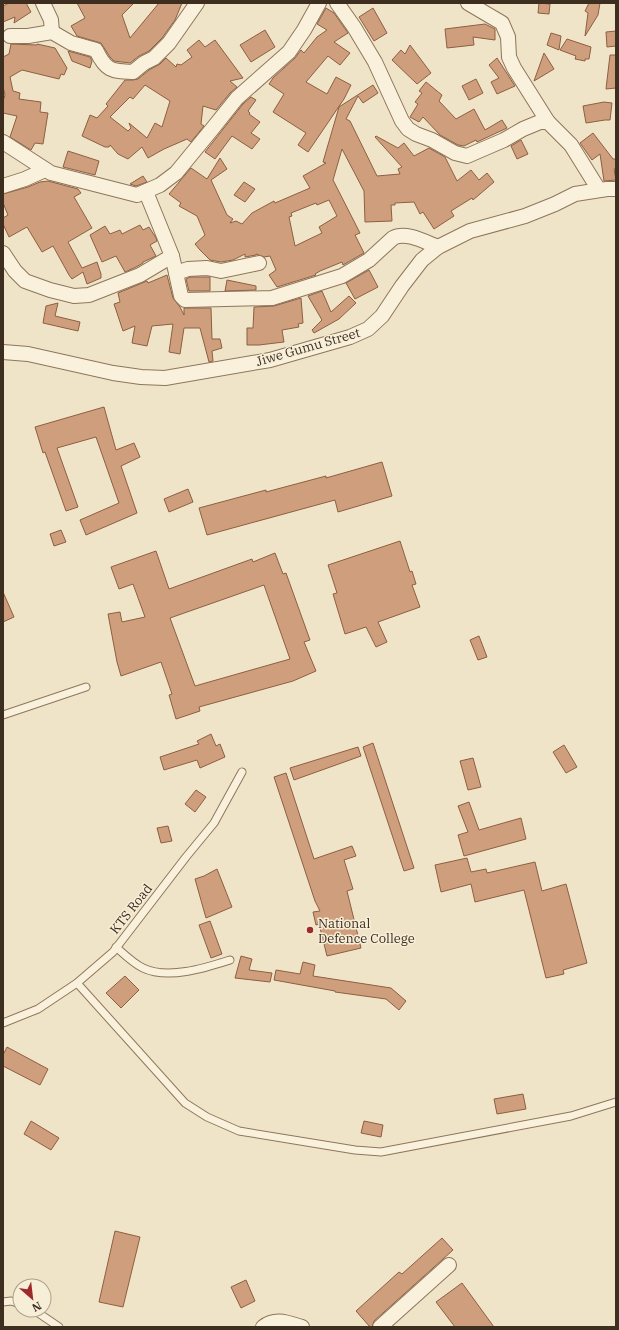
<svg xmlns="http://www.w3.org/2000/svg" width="619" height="1330" viewBox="0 0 619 1330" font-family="'IBM Plex Serif',serif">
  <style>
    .building { fill: #cf9f7d; stroke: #8d5f41; fill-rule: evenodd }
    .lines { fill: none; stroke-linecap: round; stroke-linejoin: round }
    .lane-casing { stroke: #8d765c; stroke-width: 9 }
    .street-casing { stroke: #8d765c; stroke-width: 16 }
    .lane { stroke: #faf1dc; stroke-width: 7 }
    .street { stroke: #faf1dc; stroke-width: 14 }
    .poi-dot { fill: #9e2a2b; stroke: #f7eed8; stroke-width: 1.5 }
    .labels { text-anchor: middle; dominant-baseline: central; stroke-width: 3; stroke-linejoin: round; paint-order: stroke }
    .street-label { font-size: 13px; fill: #3d2e20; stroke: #f7eed8 }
    .poi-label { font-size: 13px; fill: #3d2e20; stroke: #f7eed8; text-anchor: start }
  </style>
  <rect width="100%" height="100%" fill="#f0e4c8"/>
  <g class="building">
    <path d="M9 3H26L31 12 14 23 15 17 3 22V6Z"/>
    <path d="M77 3H134L122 15 130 38 159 3H182L175 20 162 38 149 51 139 56 130 63 114 61 110 57 101 43 77 36 71 26 85 18Z"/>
    <path d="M539 3 550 4 549 14 538 13Z"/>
    <path d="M589 3H600L598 15 585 36 588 13 585 11Z"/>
    <path d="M326 8 334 13 348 33 334 42 350 53 340 65 328 56 306 82 327 94 336 77 351 85 344 99 308 152 298 145 306 133 273 112 284 94 269 84 273 78 295 58 301 50 304 53 317 37 327 30 317 24Z"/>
    <path d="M373 8 387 33 374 41 359 17Z"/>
    <path d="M485 24 495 29V40L473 37 474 45 447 48 445 29Z"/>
    <path d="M265 30 275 47 251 62 240 45Z"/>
    <path d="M616 31V46L607 47 606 32Z"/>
    <path d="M551 33 561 36 559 50 547 45Z"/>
    <path d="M567 39 591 47 589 59H585V61L575 59 576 56 560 50Z"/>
    <path d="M199 40 205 47 215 40 243 78 230 81 237 87 230 93 216 110 203 106 201 124 204 126 191 142 187 139 164 149 148 158 142 147 128 159 118 154 110 145 109 147H105L82 136 90 115 97 118 108 106 106 104 125 80H133L138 79 149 70 160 64 166 58 176 67 177 64 181 65 192 57 187 50ZM145 85 170 101 162 127 155 123 147 138 129 123 131 128 128 131 110 117 130 97 133 99Z"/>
    <path d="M11 44 37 45V44L55 48 67 68 64 75 61 74 59 79 22 70 10 77 13 91 20 93 19 99 41 102 40 112 48 113 43 144 35 143 31 150 10 137 17 116 3 113V101L5 95 3 87V57L9 54Z"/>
    <path d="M410 45 431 73 417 84 392 60 401 50 405 54Z"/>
    <path d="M68 51 90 57 92 61 90 68 72 61Z"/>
    <path d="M544 53 554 69 534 81Z"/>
    <path d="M610 55H616V88L606 89Z"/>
    <path d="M497 58 515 86 497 94 491 82 499 78 489 65Z"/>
    <path d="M476 79 483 93 469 100 462 86Z"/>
    <path d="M426 82 442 95 439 101 456 119 474 109 485 130 502 120 507 128 477 142 476 140 464 146 458 145 440 135 423 117 419 122 410 117 418 104 415 102 422 93 419 91Z"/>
    <path d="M373 85 378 93 363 103 358 96 346 119 350 121 377 176 400 174 398 169 402 167 375 137 376 136 398 148 404 143 414 156 429 148 445 157 457 181 471 170 479 180 487 173 494 182 473 200 472 198 451 211 454 216 434 229 423 212 420 214 414 202 395 203V205H391L392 221 365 222 364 191 342 149 333 180 360 233 355 235 364 253 343 265 342 262 320 271 315 274 316 275 277 287 269 275 276 270 270 256 264 257 256 254V255L245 257V254L233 260 221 262 210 260 200 250 195 244 205 235 197 216 179 206 181 203 169 194 191 168 207 179 220 158 227 169 211 180 227 215 233 219 230 223 236 221 242 224 252 213 274 201 275 203 310 188 303 176 326 163 323 162 339 107ZM329 200 337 216 319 227 322 233 295 246 289 217 292 216 291 213 316 203 317 205Z"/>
    <path d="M251 97 256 100 248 111 250 113 249 114 260 122 251 133 260 139 252 149 232 136 215 159 205 152 243 104Z"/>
    <path d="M604 102 612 103 610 120H605L586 123 583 106Z"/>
    <path d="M593 133 613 159H616V168L614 169 616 180 604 181 600 154 592 160 580 143Z"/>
    <path d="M521 140 528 154 517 159 511 146Z"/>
    <path d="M68 151 99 161 95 175 63 167Z"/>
    <path d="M143 176 147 182 136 186 130 184Z"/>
    <path d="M48 181 78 189 81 193 74 197 92 228 68 242 82 268 97 262 101 274V278L87 284 83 272 72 279 69 275 53 246 42 252 27 227 9 237 3 224V218L8 215 3 203V194L28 187 40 182Z"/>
    <path d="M244 182 255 189 245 202 234 195Z"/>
    <path d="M140 225 143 230 149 227 156 238 157 241 150 245 156 256 143 262V263L136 267 125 272 116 256 102 262 90 235 105 226 110 234 120 230 122 234Z"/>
    <path d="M369 270 378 287 355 299 346 283Z"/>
    <path d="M167 275 173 298 180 307 184 315V308H211L212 339H220L222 348 212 351 213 361 209 362 200 328H184L180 354 169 352 173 324 152 326 147 346 132 343 135 326 123 331 114 304 120 302 118 293 147 281 148 283Z"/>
    <path d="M190 277H210V291H189L186 279Z"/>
    <path d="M227 280 256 286V290L225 291Z"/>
    <path d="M322 291 331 312 349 296 356 303 339 319 314 333 312 330 322 320 308 296Z"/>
    <path d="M301 298 303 323 298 324 299 327 282 330 284 342 259 345H247V328H253L254 307 274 306Z"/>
    <path d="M58 303 55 316 80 322 78 331 43 323 46 306Z"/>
    <path d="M104 407 116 450 134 443 140 457 121 466 137 513 86 535 80 520 119 503 96 437 57 448 78 507 66 511 45 452 43 453 35 427Z"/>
    <path d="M382 462 392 496 338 512 335 500 207 535 199 508 266 490V492L326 476V478Z"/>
    <path d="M188 489 193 502 169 512 164 499Z"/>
    <path d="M61 530 66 542 54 546 50 534Z"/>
    <path d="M400 541 410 572 412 571 416 584 412 585 420 607 378 622 387 642 376 647 366 627 345 634 333 594 337 593 328 565Z"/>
    <path d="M156 551 169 589 252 559 253 562 275 553 283 574 286 573 310 640 304 642 316 671 293 681 199 707 200 711 176 719 169 695 172 694 161 662 121 676 117 662 108 614 120 612 122 622 145 617 133 584 119 589 111 567ZM264 585 290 659 195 686 170 618Z"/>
    <path d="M3 592 14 617 3 622Z"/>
    <path d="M479 636 487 657 478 660 470 640Z"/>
    <path d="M211 734 216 746 220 744 225 757 200 768 197 760 164 770 160 757 199 744 197 741Z"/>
    <path d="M373 743 414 868 404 871 363 747Z"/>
    <path d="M564 745 577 767 566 773 553 752Z"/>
    <path d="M358 747 361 756 294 780 290 768Z"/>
    <path d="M473 758 481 787 468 790 460 761Z"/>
    <path d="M286 773 314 859 352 846 356 856 344 860 353 889 347 891 361 948 327 956 319 924 316 925 313 912 320 911 315 901 274 777Z"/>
    <path d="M196 790 206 797 195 812 185 804Z"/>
    <path d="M469 802 479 830 521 818 526 839 464 856 458 835 468 832 458 806Z"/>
    <path d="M168 826 172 841 161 843 157 828Z"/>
    <path d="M467 858 471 872 486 869 487 873 535 862 542 891 566 884 587 963 563 970 564 974 546 978 524 890 475 902 471 884 441 892 435 865Z"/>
    <path d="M217 869 232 907 206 918 195 879 204 876Z"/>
    <path d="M210 921 222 954 211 958 199 925Z"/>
    <path d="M241 956 252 959 249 970 272 973 270 982 235 978Z"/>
    <path d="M303 962 315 965 313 976 391 988 406 1001 399 1010 386 999 335 992V991L274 980 276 970 300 974Z"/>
    <path d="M125 976 139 990 121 1008 106 993Z"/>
    <path d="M7 1047 48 1069 40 1085 3 1066V1055Z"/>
    <path d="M523 1094 526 1109 497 1114 494 1099Z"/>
    <path d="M31 1121 59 1138 51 1150 24 1134Z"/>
    <path d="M364 1121 383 1125 381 1137 361 1133Z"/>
    <path d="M115 1231 140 1237 123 1307 99 1302Z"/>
    <path d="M442 1238 453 1250 374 1321 372 1327H370L356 1311 399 1272 402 1274Z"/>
    <path d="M246 1280 255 1301 241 1308 231 1287Z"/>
    <path d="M462 1283 494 1327H455L436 1302Z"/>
  </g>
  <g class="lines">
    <g class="lane-casing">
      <g id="lane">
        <path d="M3 715 86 687"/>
        <path d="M116 947C125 955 133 963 143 968 168 980 205 968 230 960"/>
        <path d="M77 983 185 1103 207 1117 239 1131 355 1150 381 1152 571 1116 616 1102"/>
        <path d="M3 1023 38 1009 77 983 113 952 186 857 214 823 242 772"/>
        <path d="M3 1302 11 1301 20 1304"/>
        <path d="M34 1310 59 1327"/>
      </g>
    </g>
    <g class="street-casing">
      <g id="street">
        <path d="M43 3 51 20 52 32"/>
        <path d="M337 3 354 27 375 62 402 121 408 129 416 134 432 140 455 153 467 156 504 140 523 129 540 122H548L571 145 599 190"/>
        <path d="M468 3 502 23 508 37 509 57 514 68 548 122"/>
        <path d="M10 36H28L52 32 71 43 96 50C106 71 111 71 133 72L144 63 154 58 169 43 197 3"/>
        <path d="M3 142 51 173 137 195 160 185 176 173 213 128 237 98 289 52 304 30 319 3"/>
        <path d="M3 186 25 179 45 170"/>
        <path d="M146 192 172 256 176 273 188 269 207 268 221 271 259 263"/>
        <path d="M3 253 15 271 25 281 50 290 74 296 89 295 140 275 172 256"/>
        <path d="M176 273 181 296 185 300 272 298 342 276 369 260 393 238C406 231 425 242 438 247"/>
        <path d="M3 352 28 354 113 373 141 377 165 378 270 360 350 337 368 329 382 316 402 286 422 260 438 247 470 231 525 216 555 204 575 194 607 189H616"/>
        <path d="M263 1327C276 1317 288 1323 302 1327"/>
        <path d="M380 1327 449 1265"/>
      </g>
    </g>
    <use href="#lane" class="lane"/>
    <use href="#street" class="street"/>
  </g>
  <circle class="poi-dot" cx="310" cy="930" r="4"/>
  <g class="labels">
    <g class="street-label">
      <text transform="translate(308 347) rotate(-16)">Jiwe Gumu Street</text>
      <text transform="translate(131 909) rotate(-52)">KTS Road</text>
    </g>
    <g class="poi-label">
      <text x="318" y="923">National<tspan x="318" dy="15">Defence College</tspan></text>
    </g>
  </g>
  <rect width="619" height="1330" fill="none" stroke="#3d2e20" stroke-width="8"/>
  <g transform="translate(32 1298) rotate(152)"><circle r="19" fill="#f7eed8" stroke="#ada18e"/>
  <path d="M0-3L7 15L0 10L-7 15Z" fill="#9e2a2b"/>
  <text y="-6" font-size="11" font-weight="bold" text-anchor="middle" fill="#3d2e20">N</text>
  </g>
</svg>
